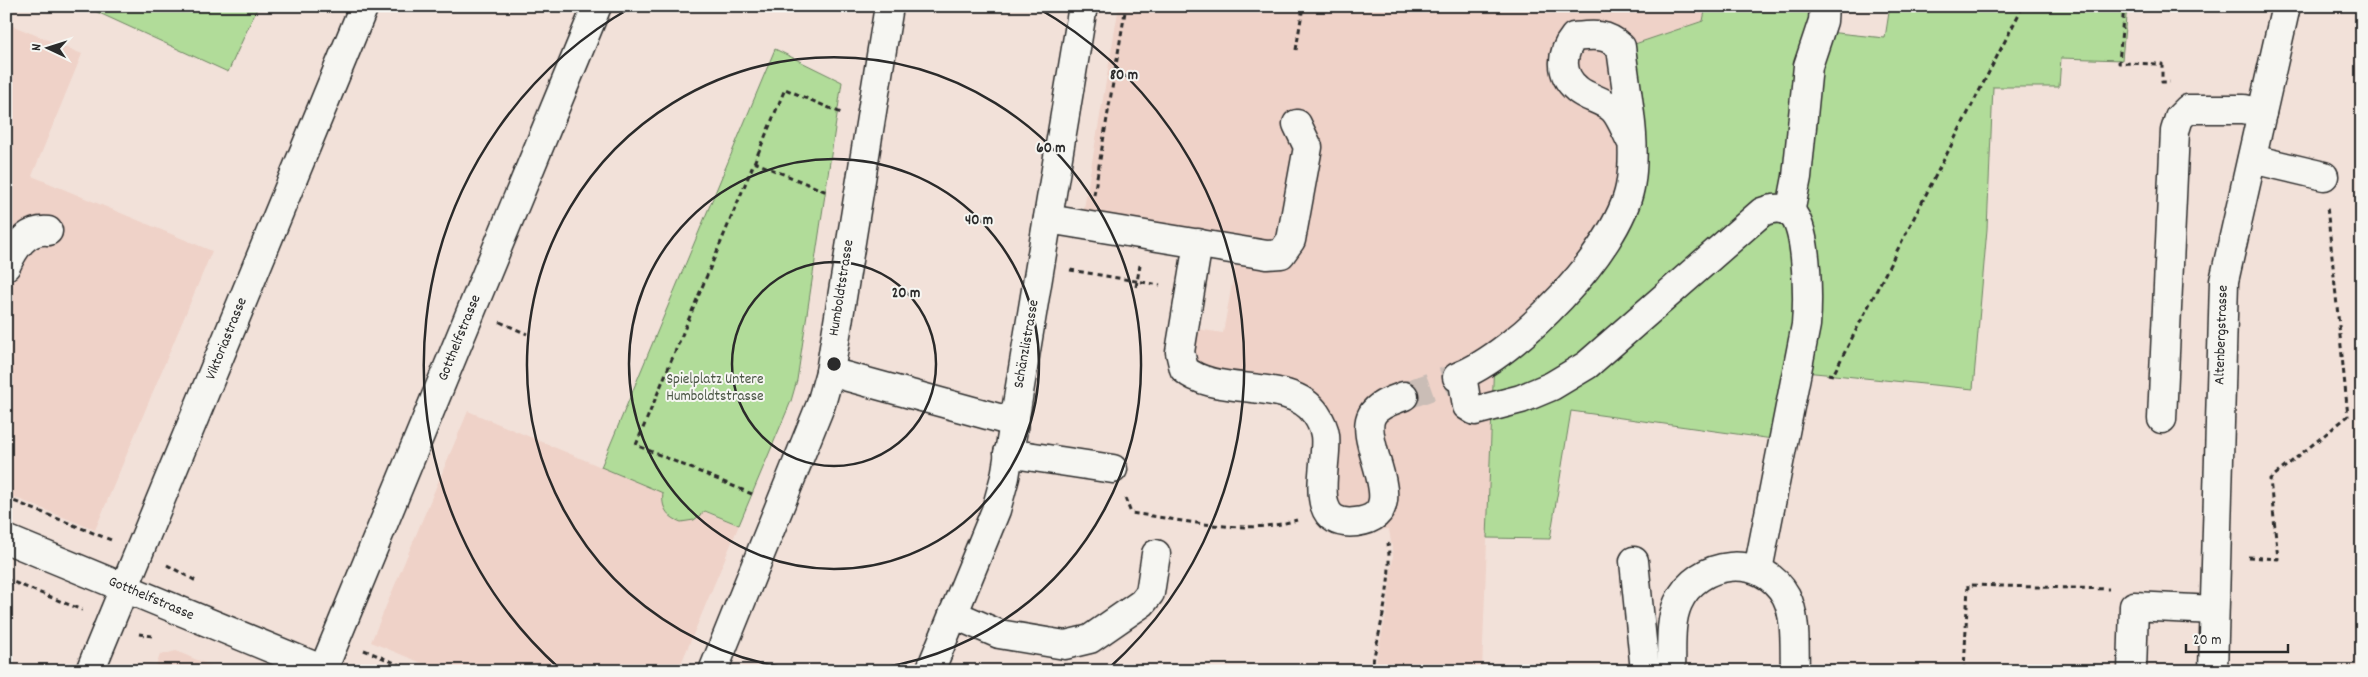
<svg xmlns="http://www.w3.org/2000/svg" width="2368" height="677" viewBox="0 0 2368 677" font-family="Dekko,sans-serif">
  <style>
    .built { fill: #efd2c8 }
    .green { fill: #b1dc99; stroke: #6e8462 }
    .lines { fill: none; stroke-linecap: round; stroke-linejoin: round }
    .minor-tunnel { stroke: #cabdb6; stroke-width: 28; stroke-dasharray: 28 14; stroke-linecap: butt }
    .minor-casing { stroke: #2b2b2b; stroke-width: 31 }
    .major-casing { stroke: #2b2b2b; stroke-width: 31 }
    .path { stroke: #2b2b2b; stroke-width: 3; stroke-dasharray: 5 4; stroke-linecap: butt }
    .minor { stroke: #f6f6f2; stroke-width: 28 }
    .major { stroke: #f6f6f2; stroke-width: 28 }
    .ring { fill: none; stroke: #2b2b2b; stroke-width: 2.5 }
    .labels { text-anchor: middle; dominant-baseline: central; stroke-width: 4; stroke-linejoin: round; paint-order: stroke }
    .street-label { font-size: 15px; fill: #2b2b2b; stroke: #f6f6f2 }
    .park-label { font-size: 15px; fill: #4c5746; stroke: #f6f6f2 }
    .centre { fill: #2b2b2b; stroke: #f6f6f2; stroke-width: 2.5 }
    .ring-label { font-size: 15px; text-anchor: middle; font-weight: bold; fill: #2b2b2b; stroke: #f6f6f2; stroke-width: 4; stroke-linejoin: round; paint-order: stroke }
  </style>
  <rect width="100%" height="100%" fill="#f2e1d9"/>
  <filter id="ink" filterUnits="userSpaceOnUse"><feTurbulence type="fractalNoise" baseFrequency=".02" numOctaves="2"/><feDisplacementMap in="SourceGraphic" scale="10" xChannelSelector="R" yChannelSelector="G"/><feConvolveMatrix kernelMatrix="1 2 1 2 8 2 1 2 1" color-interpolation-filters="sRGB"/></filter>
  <g filter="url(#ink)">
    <g class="built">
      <path d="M1119 6H1706L1703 21 1620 49 1621 211 1494 359 1482 671H1374L1386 614 1393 556 1389 529 1364 531 1345 509 1336 504 1335 443 1282 382 1199 365 1193 358 1197 329 1223 333 1239 246 1082 220Z"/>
      <path d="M6 23 82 54 32 176 212 251 95 530 6 494Z"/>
      <path d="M468 411 663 493 662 496 739 525 678 671H441L371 642Z"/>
      <path d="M176 651 223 671H154L160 655Z"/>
    </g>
    <g class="green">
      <path d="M84 6H258L228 72Z"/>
      <path d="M1706 6H1822L1818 31 1885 38 1890 6H2127L2122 60 2061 58 2059 87H1993L1987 229 1973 389 1795 371 1780 440 1571 411 1550 539 1487 538 1494 359 1618 223 1623 48 1703 21Z"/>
      <path d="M775 49 842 82 797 380 791 401 739 525 705 511 694 520 681 522C667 517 661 507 663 493L601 467Z"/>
    </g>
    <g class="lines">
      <path class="minor-tunnel" d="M1404 396 1457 377"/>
      <g class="minor-casing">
        <g id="minor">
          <path d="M2252 159 2324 176"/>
          <path d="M1790 213 1797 177 1808 66 1823 21 1824 6"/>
          <path d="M1048 219 1267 255 1281 254 1291 240 1308 147 1297 124"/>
          <path d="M1198 243 1180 352 1184 369C1216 398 1291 376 1316 414 1320 420 1324 428 1325 435 1329 463 1304 528 1356 522 1416 515 1356 443 1372 415 1378 404 1394 400 1404 396"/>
          <path d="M6 266C14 248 26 229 48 231"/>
          <path d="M830 372 1013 422"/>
          <path d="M1462 375 1467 406 1475 411 1521 399 1552 386 1587 365 1762 212C1772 208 1786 206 1794 216 1808 236 1808 301 1806 325L1758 570"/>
          <path d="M1457 377C1516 355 1618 250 1630 187 1638 142 1626 92 1621 47 1606 33 1593 35 1574 37 1561 53 1559 74 1577 89 1587 98 1604 100 1614 110 1621 118 1626 132 1631 141"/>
          <path d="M2162 419 2175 131 2179 118 2188 109H2244L2262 113"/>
          <path d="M1008 453 1113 469"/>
          <path d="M6 539 326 671"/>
          <path d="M1634 561 1645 671"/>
          <path d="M953 614 999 634 1065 645 1090 639 1142 603 1150 593 1156 554"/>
          <path d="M323 670 597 6"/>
          <path d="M713 671 821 404 830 372 889 6"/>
          <path d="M930 671 996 510 1005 477 1083 6"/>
          <path d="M1671 671C1672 649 1669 623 1678 603 1697 560 1762 552 1786 596 1797 618 1794 647 1795 671"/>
          <path d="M2132 671 2134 606 2214 610"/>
          <path d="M2213 671 2224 281 2286 6"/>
        </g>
      </g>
      <g class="major-casing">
        <path id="major" d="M90 671 364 6"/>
      </g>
      <g class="path">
        <path d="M2124 6 2119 63 2162 64V82H2170"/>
        <path d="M1296 50 1303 6"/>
        <path d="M754 162 827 192"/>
        <path d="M1094 195 1126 6"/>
        <path d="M1070 270 1160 285"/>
        <path d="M1136 287 1140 265"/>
        <path d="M500 322 527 334"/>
        <path d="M1828 374 1833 375 2023 6"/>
        <path d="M752 494 636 445 785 89 841 113"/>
        <path d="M6 498 111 540"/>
        <path d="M1125 498 1131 513C1184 520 1244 536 1297 520"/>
        <path d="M2248 557 2278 559 2270 479 2348 416 2327 206"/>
        <path d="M167 565 196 581"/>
        <path d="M6 579 82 610"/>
        <path d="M139 634 152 636"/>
        <path d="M364 650 414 671"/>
        <path d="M1371 671C1379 630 1393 585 1388 543"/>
        <path d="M1964 671 1968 585 2109 589"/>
      </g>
      <use href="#minor" class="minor"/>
      <use href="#major" class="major"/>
    </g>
  </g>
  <g class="ring">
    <circle cx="834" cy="364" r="102"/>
    <circle cx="834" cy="364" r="205"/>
    <path d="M821 671A307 307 0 1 1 847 671"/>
    <path d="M560 669A410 410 0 0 1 632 7M1036 7A410 410 0 0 1 1108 669"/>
  </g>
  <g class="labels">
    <g class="street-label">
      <text transform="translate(842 288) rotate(-81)">Humboldtstrasse</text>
      <text transform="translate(2222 335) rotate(-88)">Altenbergstrasse</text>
      <text transform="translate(460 338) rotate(-68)">Gotthelfstrasse</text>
      <text transform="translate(227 339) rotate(-68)">Viktoriastrasse</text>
      <text transform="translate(1027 344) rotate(-80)">Schänzlistrasse</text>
      <text transform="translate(151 599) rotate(23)">Gotthelfstrasse</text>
    </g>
    <g class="park-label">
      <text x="715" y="380">Spielplatz Untere<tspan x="715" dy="17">Humboldtstrasse</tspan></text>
    </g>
  </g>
  <circle cx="834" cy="364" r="8" class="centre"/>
  <g class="ring-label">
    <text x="1124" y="79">80 m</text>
    <text x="1051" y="152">60 m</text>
    <text x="979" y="224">40 m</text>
    <text x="906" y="297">20 m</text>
  </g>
  <rect width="2368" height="677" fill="none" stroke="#f6f6f2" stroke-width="25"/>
  <rect x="12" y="12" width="2343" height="652" fill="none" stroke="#2b2b2b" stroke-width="2" filter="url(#ink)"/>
  <g transform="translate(48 48) rotate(274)" stroke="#f6f6f2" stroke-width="4" paint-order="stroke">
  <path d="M0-4L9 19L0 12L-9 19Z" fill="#2b2b2b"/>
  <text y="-8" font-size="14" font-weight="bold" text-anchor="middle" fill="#2b2b2b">N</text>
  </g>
  <path d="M2186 644v8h102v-8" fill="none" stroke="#2b2b2b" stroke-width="2.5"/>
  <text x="2193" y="644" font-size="15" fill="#2b2b2b" stroke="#f6f6f2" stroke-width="4" paint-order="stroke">20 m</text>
</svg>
